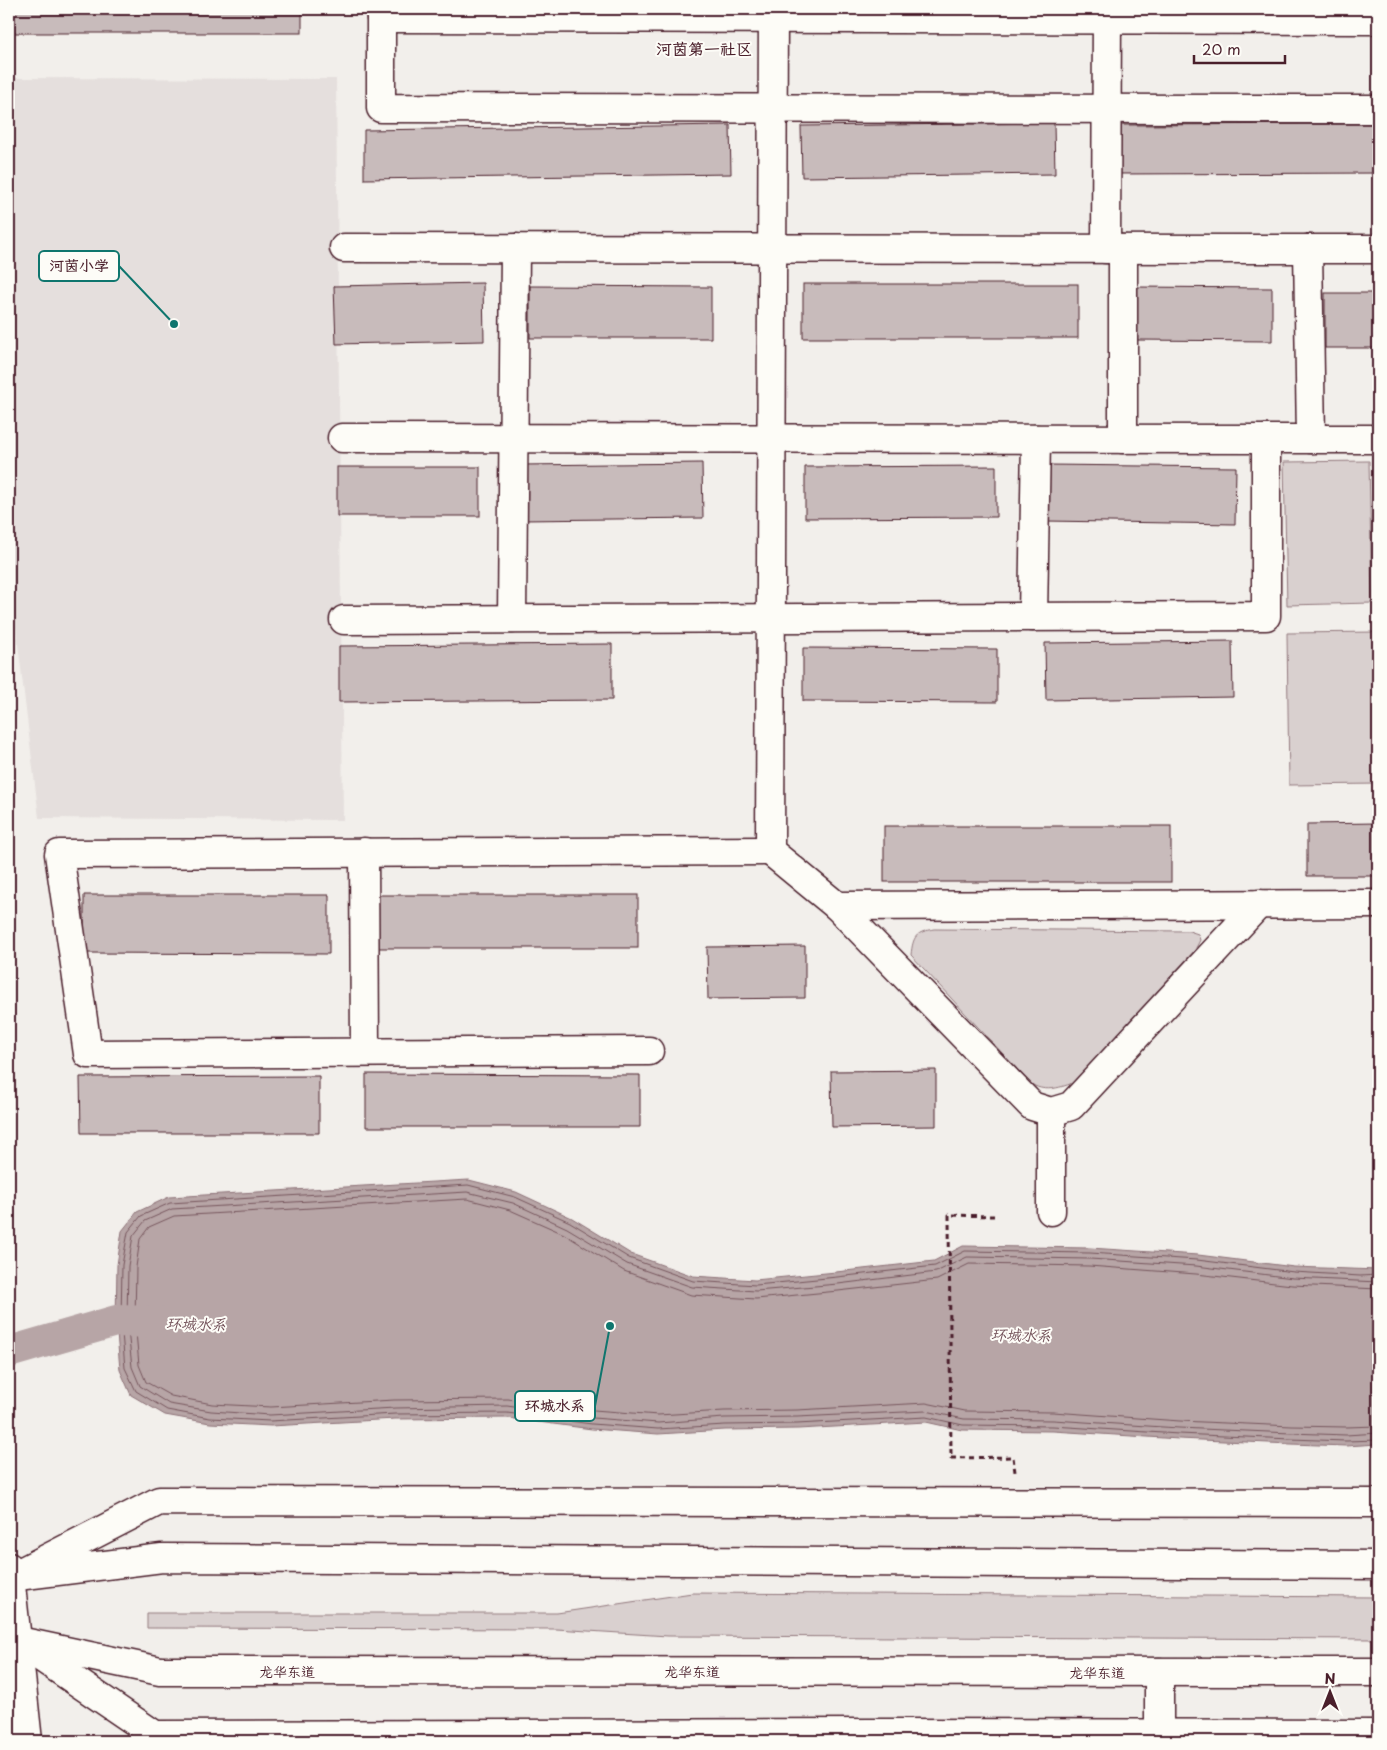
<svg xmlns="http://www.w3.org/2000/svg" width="1387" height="1750" viewBox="0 0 1387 1750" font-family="'Playpen Sans','LXGW WenKai TC',sans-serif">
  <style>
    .built { fill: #e5dfdd }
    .green { fill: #d9d0cf; stroke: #92787d }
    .water { fill: #b7a5a6; stroke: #8b6f75 }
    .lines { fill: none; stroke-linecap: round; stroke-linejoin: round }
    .shore { stroke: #76555c; stroke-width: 1 }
    .canal { stroke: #b7a5a6; stroke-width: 32 }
    .building { fill: #c8bbbb; stroke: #4a1f2b }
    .minor-casing { stroke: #4a1f2b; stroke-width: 31 }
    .major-casing { stroke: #4a1f2b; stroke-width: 31 }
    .path { stroke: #4a1f2b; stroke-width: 3; stroke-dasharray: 5 4; stroke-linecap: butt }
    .minor { stroke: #fdfcf7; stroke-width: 28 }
    .major { stroke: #fdfcf7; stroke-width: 28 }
    .labels { text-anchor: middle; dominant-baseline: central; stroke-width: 4; stroke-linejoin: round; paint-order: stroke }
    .street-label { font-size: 14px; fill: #4a1f2b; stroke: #fdfcf7 }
    .water-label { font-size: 15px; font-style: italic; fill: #704e56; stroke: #fdfcf7 }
    .quarter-label { font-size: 16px; font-weight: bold; fill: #4a1f2b; stroke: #fdfcf7 }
    .leader { fill: none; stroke: #0f766e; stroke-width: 2 }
    .callout-dot { fill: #0f766e; stroke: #fdfcf7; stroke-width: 2 }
    .callout { fill: #fdfcf7; stroke: #0f766e; stroke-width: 2 }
    .callout-label { font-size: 15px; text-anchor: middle; font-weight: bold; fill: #4a1f2b }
  </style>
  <rect width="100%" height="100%" fill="#f2efeb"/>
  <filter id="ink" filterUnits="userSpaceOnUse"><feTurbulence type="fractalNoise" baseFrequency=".02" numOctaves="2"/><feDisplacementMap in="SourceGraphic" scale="10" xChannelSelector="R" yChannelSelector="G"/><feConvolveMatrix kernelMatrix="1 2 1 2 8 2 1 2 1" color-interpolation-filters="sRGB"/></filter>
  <g filter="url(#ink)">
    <path class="built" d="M9 78 336 79 343 820 39 818 9 569Z"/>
    <g class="green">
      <path d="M1369 461 1372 603 1287 605 1284 462Z"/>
      <path d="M1378 632V784L1289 785 1287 633Z"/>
      <path d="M934 929 1189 931 1198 934 1200 940 1195 950 1073 1083C1059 1088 1043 1093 1030 1083L911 955C913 936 916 932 934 929Z"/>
      <path d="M692 1593 1378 1597V1639L668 1636 556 1629 147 1628V1613H557Z"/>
    </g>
    <path class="water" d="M469 1180 516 1192 572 1218 631 1254 693 1276 755 1280 836 1272 934 1261 963 1246 1090 1248 1198 1255 1294 1267 1378 1270V1444L1346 1446 1291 1444 1179 1439 1053 1431 962 1430 926 1422 798 1429 725 1430 658 1434 592 1429 507 1418 395 1419 271 1426 210 1423 165 1415 131 1395 120 1370 116 1321 117 1265 122 1231 137 1212 169 1197Z"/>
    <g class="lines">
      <g class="shore">
        <path d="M1378 1275 1360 1276 1294 1272 1197 1260 1090 1253 965 1251 935 1266 837 1277 756 1285 693 1281 629 1258 570 1222 515 1197 468 1185 170 1203 141 1216 128 1232 122 1265 121 1321 125 1368 136 1391 167 1410 210 1418 270 1421 395 1414 507 1413 592 1424 658 1429 725 1425 797 1424 926 1417 963 1425 1053 1426 1179 1434 1291 1439 1346 1441 1378 1440"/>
        <path d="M1378 1282 1293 1278 1196 1266 1090 1259 967 1257 936 1272 838 1284 756 1291 692 1287 627 1264 567 1228 513 1203 467 1192 172 1209 145 1221 133 1236 128 1266 127 1321 132 1367 140 1386 169 1404 211 1411 270 1415 395 1408 507 1406 593 1418 658 1423 724 1418 797 1417 926 1411 964 1419 1053 1420 1179 1428 1291 1433 1346 1435 1378 1433"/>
        <path d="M1378 1289 1292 1285 1196 1274 1089 1266 969 1264 937 1280 838 1291 756 1299 691 1295 624 1271 564 1234 510 1210 467 1199 174 1216 149 1227 140 1239 136 1267 135 1321 139 1365 146 1382 171 1396 212 1404 271 1407 394 1400 508 1399 594 1410 658 1415 724 1411 797 1410 926 1403 965 1411 1053 1412 1180 1421 1292 1426 1346 1427 1378 1426"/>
      </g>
      <path class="canal" d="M9 1352 116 1321 160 1322"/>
    </g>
    <g class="building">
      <rect x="9" y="9" width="293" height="24"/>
      <path d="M1054 123 1055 174 802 177 801 126Z"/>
      <path d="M1378 124V173L1114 174V125Z"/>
      <path d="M730 125 731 174 364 179V130Z"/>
      <path d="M483 283 484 341 336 344 334 286Z"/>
      <rect x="803" y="284" width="275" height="54"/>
      <path d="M530 286 711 287V338H530Z"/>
      <path d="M1135 287 1272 288V341L1135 340Z"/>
      <rect x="1325" y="293" width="53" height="55"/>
      <path d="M702 463 703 518 522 520 521 465Z"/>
      <path d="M1048 465 1236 467 1235 524 1047 521Z"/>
      <path d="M996 466V517L805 518V467Z"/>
      <rect x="337" y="467" width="143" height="49"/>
      <path d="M1372 475H1378V525L1374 526Z"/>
      <path d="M1232 641 1233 697 1046 700 1045 643Z"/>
      <path d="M612 644V700L339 702V646Z"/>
      <path d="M803 648 997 649V702L803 701Z"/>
      <path d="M1378 823V876H1307V824Z"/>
      <rect x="884" y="826" width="287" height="56"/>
      <path d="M84 895H329V954L84 953Z"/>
      <rect x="369" y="895" width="269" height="53"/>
      <path d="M805 946V998L708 999 707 947Z"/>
      <path d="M936 1070V1126L832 1127 831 1071Z"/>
      <path d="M366 1074 640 1075V1127H366Z"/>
      <path d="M319 1076V1133H81L80 1077Z"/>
    </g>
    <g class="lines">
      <g class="minor-casing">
        <g id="minor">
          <path d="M381 9V108L1378 109"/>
          <path d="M773 9 770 851 837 906 1032 1106 1051 1112 1071 1106 1259 904"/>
          <path d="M381 18 1378 20"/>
          <path d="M344 248 1378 249"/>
          <path d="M1106 249 1107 9"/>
          <path d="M1123 249V439"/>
          <path d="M1308 249 1311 439"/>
          <path d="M342 438 1378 439"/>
          <path d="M1033 617 1036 439"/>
          <path d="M512 619 515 248"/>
          <path d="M344 620 1266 616V439"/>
          <path d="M364 852 365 1052"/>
          <path d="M837 906 1378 904"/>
          <path d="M649 1051 88 1054 59 854 770 851"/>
          <path d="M1051 1211V1112"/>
          <path d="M13 1576 159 1501 1378 1503"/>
          <path d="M17 1641 155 1735 883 1733 1378 1734"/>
          <path d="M1159 1741V1672"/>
        </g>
      </g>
      <g class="major-casing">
        <g id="major">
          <path d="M9 1567 28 1741"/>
          <path d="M9 1577 162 1558 1378 1565"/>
          <path d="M9 1639 160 1671 1378 1672"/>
        </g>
      </g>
      <path class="path" d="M994 1216 949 1215 951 1458 1013 1457 1015 1472"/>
      <use href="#minor" class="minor"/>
      <use href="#major" class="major"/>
    </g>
  </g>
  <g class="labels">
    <g class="street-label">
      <text x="287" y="1671">龙华东道</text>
      <text x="692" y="1671">龙华东道</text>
      <text x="1097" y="1672">龙华东道</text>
    </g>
    <g class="water-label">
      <text transform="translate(196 1323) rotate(1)">环城水系</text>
      <text transform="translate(1021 1334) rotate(1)">环城水系</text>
    </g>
    <g class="quarter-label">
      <text x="704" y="48">河茵第一社区</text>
    </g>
  </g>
  <path class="leader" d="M174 324L119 266M610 1326L595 1406"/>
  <g class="callout-dot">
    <circle cx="174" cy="324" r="5"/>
    <circle cx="610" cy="1326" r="5"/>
  </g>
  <g class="callout">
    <rect x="39" y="251" width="80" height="30" rx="5"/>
    <rect x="515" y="1391" width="80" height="30" rx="5"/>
  </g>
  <g class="callout-label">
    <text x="79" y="271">河茵小学</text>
    <text x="555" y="1411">环城水系</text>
  </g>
  <rect width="1387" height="1750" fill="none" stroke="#fdfcf7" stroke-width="30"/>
  <rect x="15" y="15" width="1357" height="1720" fill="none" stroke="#4a1f2b" stroke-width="2" filter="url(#ink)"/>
  <g transform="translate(1330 1692)" stroke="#fdfcf7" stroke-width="4" paint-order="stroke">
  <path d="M0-4L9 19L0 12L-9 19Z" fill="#4a1f2b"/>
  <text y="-8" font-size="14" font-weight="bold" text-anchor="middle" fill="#4a1f2b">N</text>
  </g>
  <path d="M1194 55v8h91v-8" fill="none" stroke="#4a1f2b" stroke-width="2.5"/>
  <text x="1202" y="55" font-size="15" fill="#4a1f2b" stroke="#fdfcf7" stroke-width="4" paint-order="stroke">20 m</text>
</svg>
